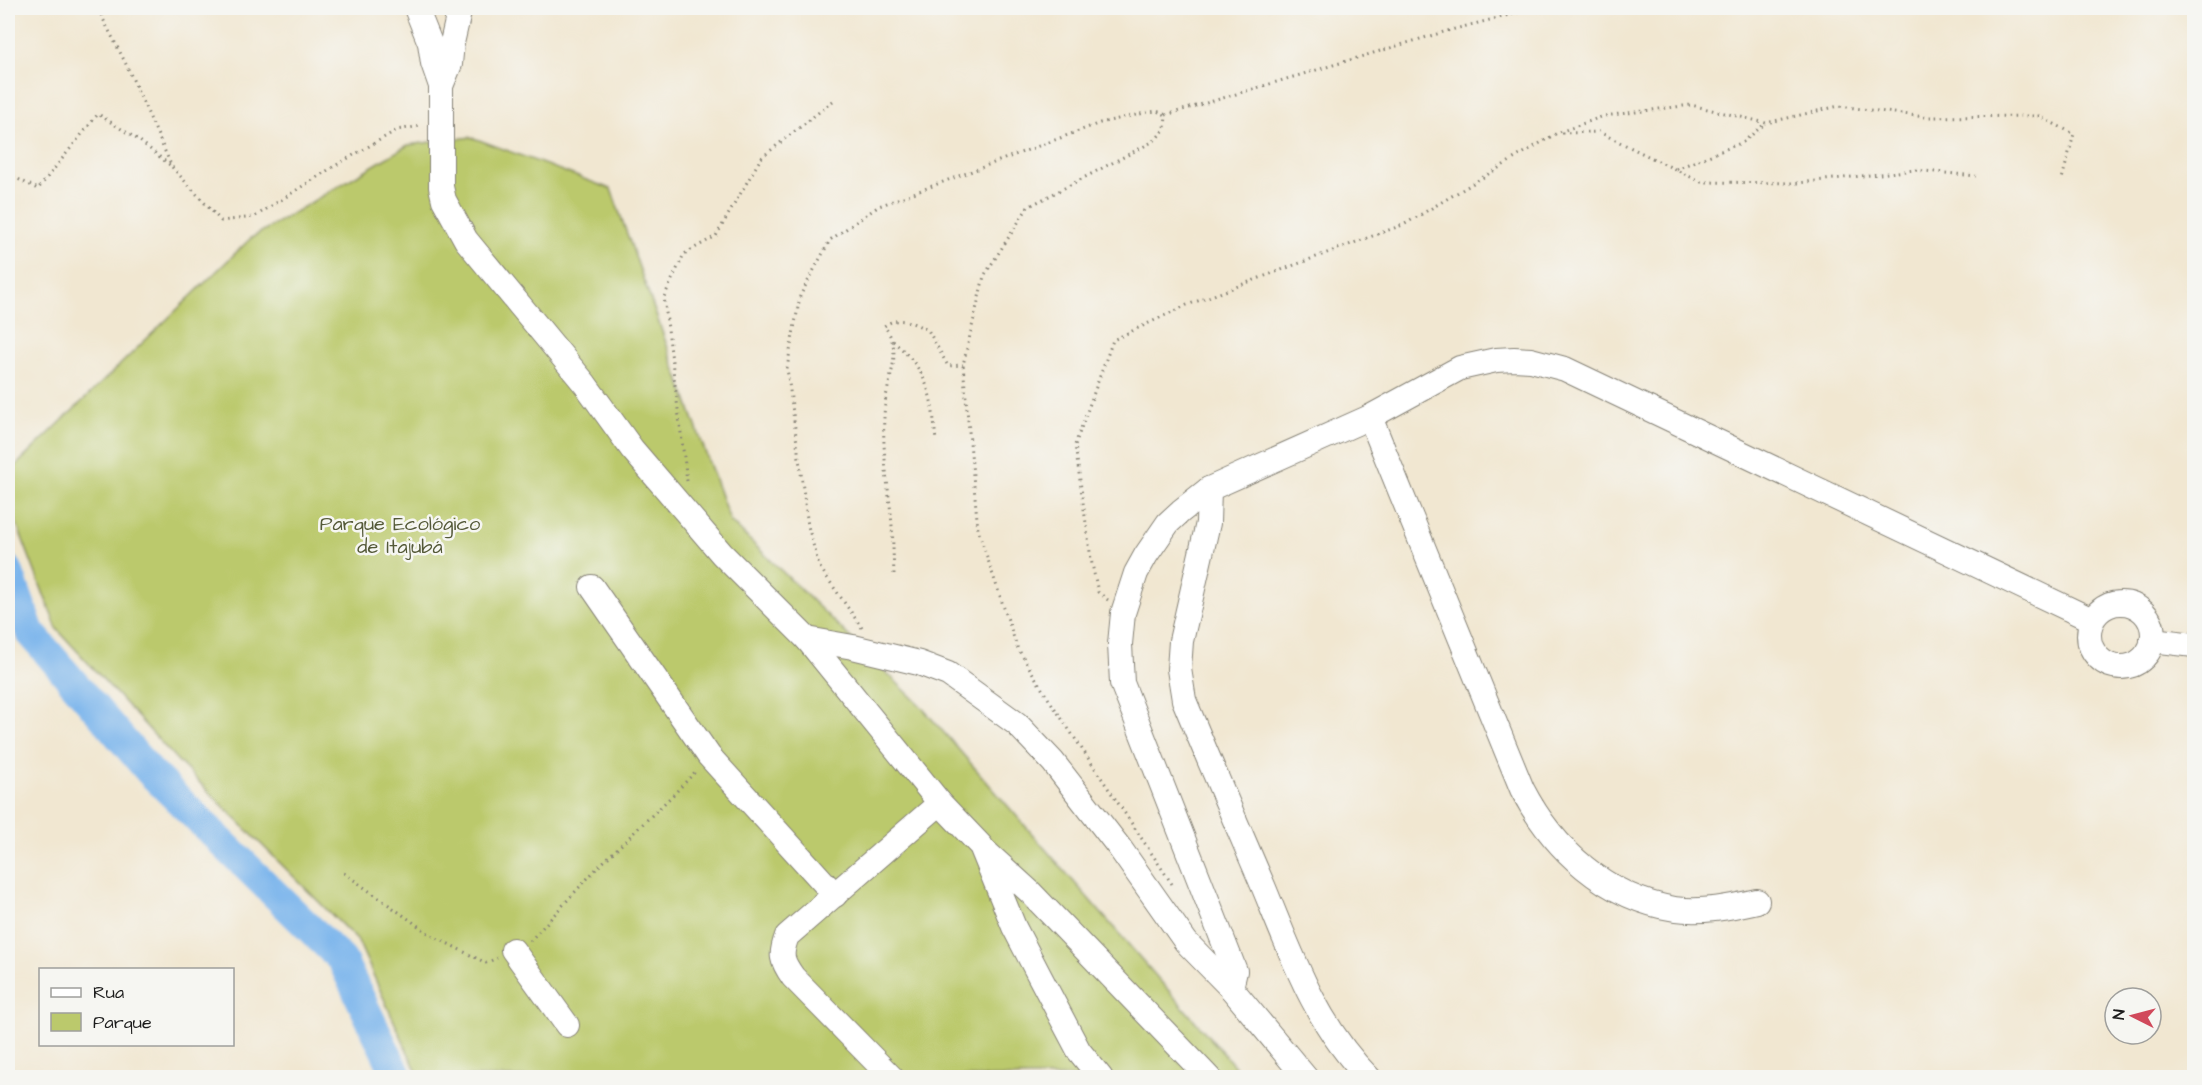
<svg xmlns="http://www.w3.org/2000/svg" width="2202" height="1085" viewBox="0 0 2202 1085" font-family="'Architects Daughter',sans-serif">
  <style>
    .green { fill: #bbc96c; stroke: #6c7244; stroke-width: 1.5 }
    .lines { fill: none; stroke-linecap: round; stroke-linejoin: round }
    .river { stroke: #7bb5ec; stroke-width: 30 }
    .minor-casing { stroke: #868276; stroke-width: 26 }
    .path { stroke: #868276; stroke-width: 3; stroke-dasharray: 1.5 4.5; stroke-linecap: butt }
    .minor { stroke: #fff; stroke-width: 24 }
    .labels { text-anchor: middle; dominant-baseline: central; stroke-width: 5; stroke-linejoin: round; paint-order: stroke }
    .park-label { font-size: 20px; fill: #545938; stroke: #f6f6f2 }
  </style>
  <rect width="100%" height="100%" fill="#f6f6f2"/>
  <filter id="ink" filterUnits="userSpaceOnUse"><feTurbulence type="fractalNoise" baseFrequency=".0167" numOctaves="2"/><feDisplacementMap in="SourceGraphic" scale="12" xChannelSelector="R" yChannelSelector="G"/><feConvolveMatrix kernelMatrix="1 2 1 2 8 2 1 2 1" color-interpolation-filters="sRGB"/></filter>
  <filter id="wash" filterUnits="userSpaceOnUse"><feTurbulence type="fractalNoise" baseFrequency=".008" numOctaves="4" result="noise"/><feDisplacementMap in="SourceGraphic" scale="24" xChannelSelector="R" yChannelSelector="G"/><feGaussianBlur stdDeviation="1.35" result="paint"/><feColorMatrix in="noise" values="0 0 0 0 0 0 0 0 0 0 0 0 0 0 0 0 0 1.4 0 .05"/><feComposite in="paint" operator="in"/></filter>
  <g filter="url(#wash)">
    <rect width="100%" height="100%" fill="#f1e7d1"/>
    <path class="green" d="M471 137 611 189 730 521 919 704 1244 1077H419L358 941 177 760 57 629 8 501V473L251 238 408 145Z"/>
    <g class="lines">
      <path class="river" d="M8 570 30 632 150 772 342 960 398 1078"/>
    </g>
  </g>
  <g filter="url(#ink)">
    <g class="lines">
      <g class="minor-casing">
        <g id="minor">
          <path d="M416 8 430 43 433 63 441 86V187L444 200 466 240 585 384 632 449 722 554 807 639 853 647 919 663 948 674 1017 724 1053 762 1119 847 1186 942 1231 988 1306 1078"/>
          <path d="M441 86 450 64 452 43 460 8"/>
          <path d="M1370 417 1522 789C1553 849 1606 898 1675 909 1702 913 1731 907 1757 901"/>
          <path d="M1209 489 1208 523 1181 641 1179 669 1184 700C1210 763 1237 825 1264 888 1292 956 1316 1025 1369 1078"/>
          <path d="M592 587 709 756 835 895"/>
          <circle cx="2121" cy="635" r="32"/>
          <path d="M807 639 940 803 981 846 1014 927 1040 977 1079 1051 1101 1078"/>
          <path d="M2152 640 2194 645"/>
          <path d="M985 851 1030 892 1209 1078"/>
          <path d="M513 950 567 1025"/>
          <path d="M1231 988 1235 971 1122 683 1120 644 1123 613 1136 573 1146 555 1168 523 1181 511 1209 489 1370 417 1460 368 1496 360 1514 359 1531 360 1565 369 2092 620"/>
          <path d="M892 1078 793 977C781 960 780 955 787 936L940 803"/>
        </g>
      </g>
      <g class="path">
        <path d="M92 8 99 11 125 62 172 167 221 221 254 217 333 167 397 130 421 126"/>
        <path d="M1562 133 1599 132 1701 182 1798 183 1915 170 1976 176"/>
        <path d="M1676 169 1743 142 1766 123"/>
        <path d="M8 174 38 189 98 114 140 141 171 166"/>
        <path d="M893 341C930 373 932 396 936 442"/>
        <path d="M687 481 664 297 684 254 716 236 761 158 833 101"/>
        <path d="M894 574C893 554 893 534 891 514 887 478 881 441 885 404 888 377 904 350 884 326 899 315 913 323 928 330L948 366 963 365"/>
        <path d="M1108 600 1098 592 1091 559 1075 445 1113 340 1187 305 1405 224 1557 133 1604 116 1691 105 1766 123 1839 106 1926 117 2039 116 2074 134 2062 179"/>
        <path d="M862 628 819 566 808 526 787 368 800 296 830 240 879 206 1100 123 1149 112 1157 111 1166 115"/>
        <path d="M344 873 431 935 486 963 497 958"/>
        <path d="M1172 884 1044 692 1017 647 978 530 963 365 984 276 1028 207 1154 141 1165 129 1166 115 1447 31 1536 8"/>
        <path d="M530 941 598 867 675 793 697 770"/>
      </g>
      <use href="#minor" class="minor"/>
    </g>
  </g>
  <g class="labels">
    <g class="park-label">
      <text x="400" y="524">Parque Ecológico<tspan x="400" dy="23">de Itajubá</tspan></text>
    </g>
  </g>
  <rect width="2202" height="1085" fill="none" stroke="#f6f6f2" stroke-width="30"/>
  <rect x="39" y="968" width="195" height="78" fill="#f6f6f2" stroke="#9f9f9c" stroke-width="1.5"/>
  <rect x="51" y="988" width="30" height="9" fill="#ffffff" stroke="#9f9f9c" stroke-width="1.5"/>
  <text x="93" y="998" font-size="18" fill="#1c1c1c">Rua</text>
  <rect x="51" y="1013" width="30" height="18" fill="#bbc96c" stroke="#9f9f9c" stroke-width="1.5"/>
  <text x="93" y="1028" font-size="18" fill="#1c1c1c">Parque</text>
  <g transform="translate(2133 1016) rotate(276)"><circle r="28" fill="#f6f6f2" stroke="#9f9f9c" stroke-width="1.5"/>
  <path d="M0-4.5L10 22L0 15L-10 22Z" fill="#d1495b"/>
  <text y="-9" font-size="16" font-weight="bold" text-anchor="middle" fill="#1c1c1c">N</text>
  </g>
</svg>
